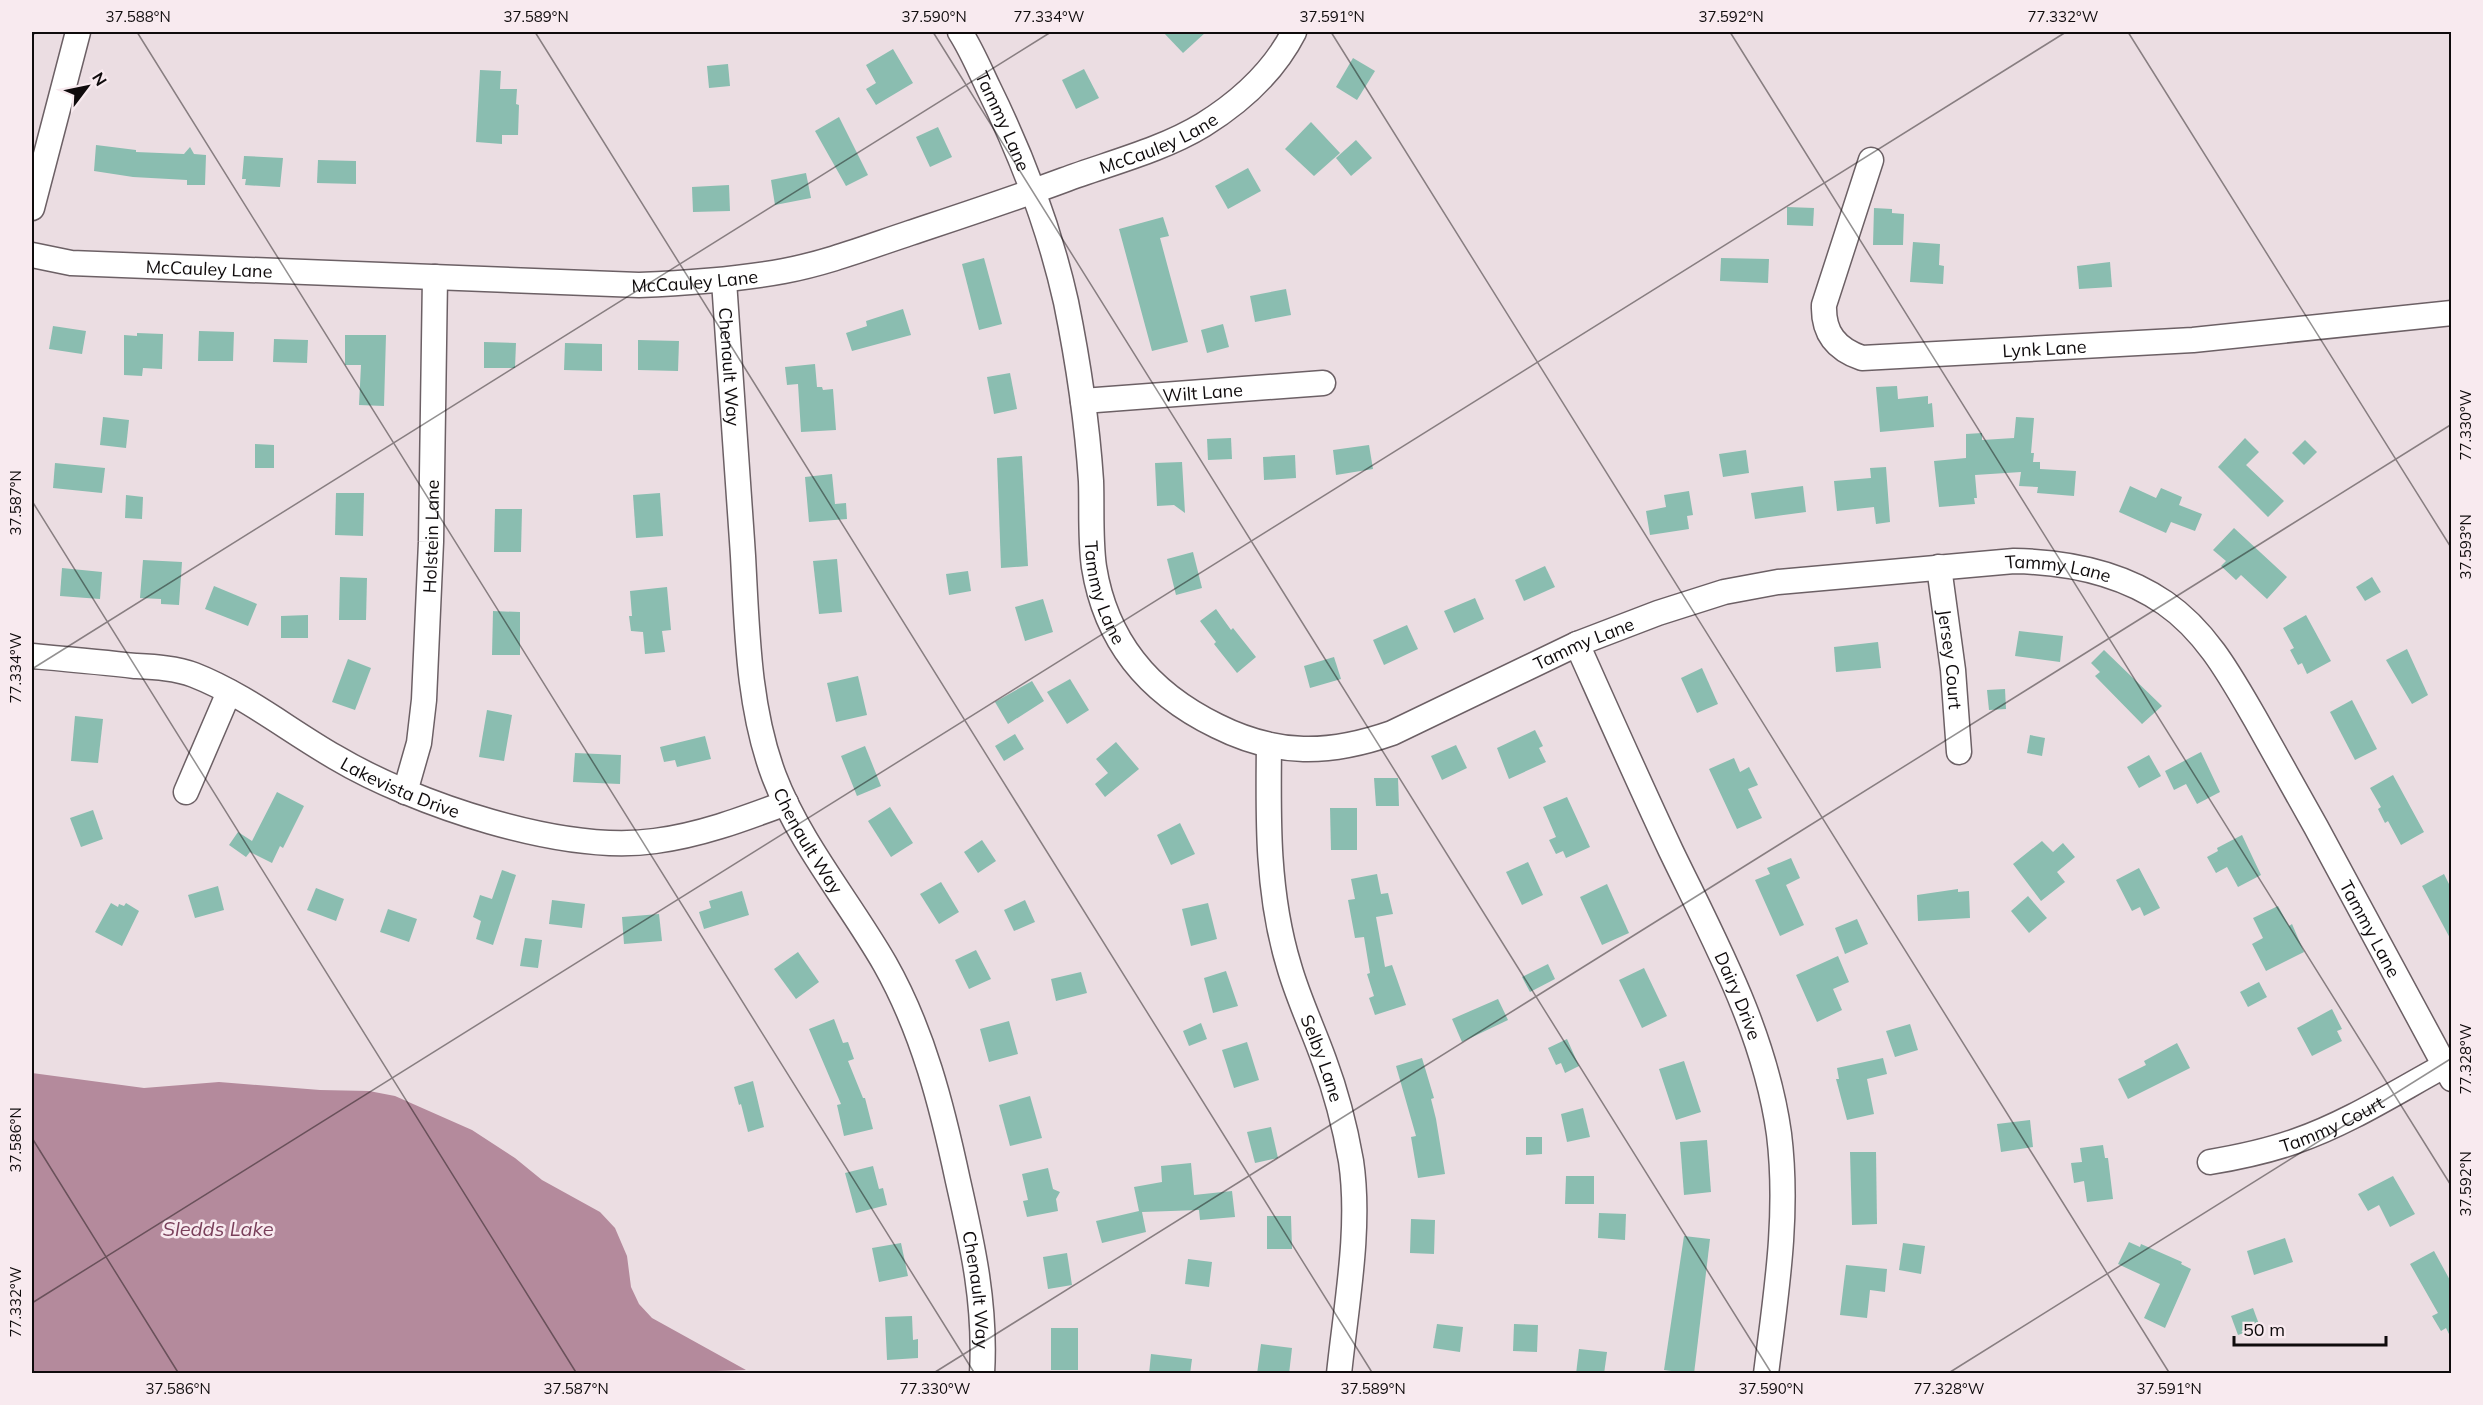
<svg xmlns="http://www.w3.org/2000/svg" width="2483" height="1405" viewBox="0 0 2483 1405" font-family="Mulish,sans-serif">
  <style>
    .water { fill: #b48a9c }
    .building { fill: #8abdb0 }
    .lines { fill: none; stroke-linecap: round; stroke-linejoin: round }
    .street-casing { stroke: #6c6065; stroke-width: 27 }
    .street { stroke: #fff; stroke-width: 24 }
    .ticks { fill: none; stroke: #0f0b0c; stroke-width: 1.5; stroke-opacity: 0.45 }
    .labels { text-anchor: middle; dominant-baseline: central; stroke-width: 5; stroke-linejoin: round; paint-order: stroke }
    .street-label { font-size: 18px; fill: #0f0b0c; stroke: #f8eaef }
    .water-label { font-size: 20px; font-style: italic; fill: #793f5a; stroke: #f8eaef }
    .neatline { fill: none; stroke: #0f0b0c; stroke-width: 2 }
    .ticks-label { font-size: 15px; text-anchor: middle; fill: #0f0b0c }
  </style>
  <rect width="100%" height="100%" fill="#ebdde2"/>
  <path class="water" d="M32 1073 144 1088 219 1082 320 1090 369 1091 395 1096 472 1130 515 1158 542 1180 600 1212 615 1228 627 1256 631 1287 639 1304 652 1318 746 1370 626 1374 32 1373Z"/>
  <g class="building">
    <path d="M1163 32H1206L1183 53Z"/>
    <path d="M893 49 913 83 876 105 866 89 876 83 866 65Z"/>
    <path d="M1353 58 1375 71 1357 100 1336 87Z"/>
    <path d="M728 64 730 86 709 88 707 66Z"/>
    <path d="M1084 69 1099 98 1076 109 1062 80Z"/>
    <path d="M480 70 501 71 500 89H517L516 104 519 105 518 135H502V144L476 142Z"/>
    <path d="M839 117 868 175 846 186 815 131Z"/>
    <path d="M1311 122 1340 153 1314 176 1285 149Z"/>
    <path d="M938 127 952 157 930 167 916 137Z"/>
    <path d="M1356 140 1372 158 1351 176 1336 158Z"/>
    <path d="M96 145 136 150V152L184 154 190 147 194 154 206 155 205 185H187V180L133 177 94 171Z"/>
    <path d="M244 156 283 158 280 187 245 185 246 179H242Z"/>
    <path d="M318 160 356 161V184L317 183Z"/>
    <path d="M1248 168 1261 191 1228 209 1215 186Z"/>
    <path d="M806 173 811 198 775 205 771 180Z"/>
    <path d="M729 185 730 211 693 212 692 187Z"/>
    <path d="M1787 207 1814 208 1813 226 1787 225Z"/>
    <path d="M1874 208 1892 209V213L1904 214 1903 245H1873Z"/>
    <path d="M1163 217 1169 236 1160 238 1188 342 1152 351 1119 229Z"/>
    <path d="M1913 242 1940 244 1939 265 1944 266 1943 284 1910 282Z"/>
    <path d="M984 258 1002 324 979 330 962 264Z"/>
    <path d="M1721 258 1769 259 1768 283 1720 281Z"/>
    <path d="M2110 262 2112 287 2079 289 2077 266Z"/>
    <path d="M1286 289 1291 315 1255 322 1250 296Z"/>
    <path d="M903 309 911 335 852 351 846 333 867 326 866 321Z"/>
    <path d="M1223 324 1229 347 1207 353 1201 330Z"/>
    <path d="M53 326 86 331 82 354 49 349Z"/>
    <path d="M199 331 234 332 233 361H198Z"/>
    <path d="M137 333 163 334 162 369 143 368 142 376 124 375V335L137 336Z"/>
    <path d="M345 335H386L384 406 359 405 361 365H345Z"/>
    <path d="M274 339 308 340 307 363 273 362Z"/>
    <path d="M638 340 679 341 678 371 638 370Z"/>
    <path d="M484 342 516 343 515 368H484Z"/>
    <path d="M565 343 602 344V371L564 370Z"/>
    <path d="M815 364 817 387H822L823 390 833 389 836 430 801 432 798 384 787 385 785 367Z"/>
    <path d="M1010 373 1017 409 994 414 987 377Z"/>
    <path d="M1897 386 1898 399 1928 396V404L1932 403 1934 427 1880 432 1876 387Z"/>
    <path d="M103 417 129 420 126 448 100 445Z"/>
    <path d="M2016 417 2034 418 2031 453H2034L2033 462H2040V469L2076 471 2074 496 2037 493 2038 487 2019 486 2021 472 1975 475 1977 498H1974L1975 504 1939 507 1934 461 1966 458V434L1982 433V440L2014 438Z"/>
    <path d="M1231 438 1232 459 1208 460 1207 439Z"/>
    <path d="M2245 438 2259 452 2246 465 2284 501 2268 517 2218 467Z"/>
    <path d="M2305 440 2317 452 2304 465 2292 453Z"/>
    <path d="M255 444 274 445V468H255Z"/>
    <path d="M1369 445 1373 469 1336 475 1333 450Z"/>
    <path d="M1746 450 1749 473 1723 477 1719 454Z"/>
    <path d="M1295 455 1296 478 1264 480 1263 457Z"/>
    <path d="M1022 456 1028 566 1001 568 997 458Z"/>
    <path d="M1182 462 1185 513 1174 505 1157 506 1155 463Z"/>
    <path d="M55 463 105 468 102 493 53 488Z"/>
    <path d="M1886 467 1890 522 1876 524 1874 507 1837 511 1834 481 1871 478 1870 468Z"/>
    <path d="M832 474 835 504 846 503 847 519 809 522 805 477Z"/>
    <path d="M1803 486 1806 512 1755 519 1751 493Z"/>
    <path d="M2130 486 2156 498 2161 488 2182 497 2179 505 2202 514 2195 531 2171 522 2166 533 2119 512Z"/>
    <path d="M1689 491 1693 515 1687 516 1689 529 1650 535 1646 511 1666 507 1664 495Z"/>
    <path d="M336 493H364L363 536 335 535Z"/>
    <path d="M660 493 663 536 636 538 633 495Z"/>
    <path d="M126 495 143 497 142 519 125 518Z"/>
    <path d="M495 509H522L521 552H494Z"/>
    <path d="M2234 528 2287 577 2267 599 2241 575 2236 580 2221 566 2226 561 2213 550Z"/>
    <path d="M1193 552 1202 588 1176 595 1167 559Z"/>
    <path d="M837 559 842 612 819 614 813 561Z"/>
    <path d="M143 560 182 562 179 605 161 604V599L140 598Z"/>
    <path d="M1545 566 1555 587 1524 601 1515 580Z"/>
    <path d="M62 568 102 572 100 599 60 596Z"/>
    <path d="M968 571 971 591 949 595 946 574Z"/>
    <path d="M340 577 367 578 366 620H339Z"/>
    <path d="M2372 577 2381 592 2365 601 2356 587Z"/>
    <path d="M214 586 257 604 248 626 205 609Z"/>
    <path d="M667 587 671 630 662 631 665 652 645 654 643 632 631 631 629 616H632L630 591Z"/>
    <path d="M1475 598 1484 619 1454 633 1444 611Z"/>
    <path d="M1043 599 1053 632 1025 641 1015 607Z"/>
    <path d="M1216 609 1231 630 1233 628 1256 657 1237 673 1214 644 1216 642 1200 621Z"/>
    <path d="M493 611 520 612V655H492Z"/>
    <path d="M308 615V638H281V616Z"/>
    <path d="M2306 615 2331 661 2307 674 2302 663 2298 665 2290 650 2294 648 2283 628Z"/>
    <path d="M1407 625 1418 649 1384 665 1373 640Z"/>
    <path d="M2019 631 2063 636 2060 662 2015 656Z"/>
    <path d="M1878 642 1881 668 1836 672 1834 647Z"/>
    <path d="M2407 649 2428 695 2412 704 2386 660Z"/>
    <path d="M2104 650 2162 706 2142 724 2095 676 2100 672 2091 663Z"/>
    <path d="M1334 657 1341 679 1310 688 1304 666Z"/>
    <path d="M348 659 371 668 355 710 332 702Z"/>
    <path d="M1702 668 1718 704 1697 713 1681 678Z"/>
    <path d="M858 676 867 715 836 722 827 683Z"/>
    <path d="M1070 679 1089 710 1067 724 1047 692Z"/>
    <path d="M1032 681 1044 701 1008 724 995 702Z"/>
    <path d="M2005 689 2006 709 1989 710 1987 690Z"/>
    <path d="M2352 700 2377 749 2355 760 2330 712Z"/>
    <path d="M487 710 512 715 504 761 479 757Z"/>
    <path d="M75 716 103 719 98 763 71 761Z"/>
    <path d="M1535 730 1543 746 1539 748 1546 762 1509 779 1497 748Z"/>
    <path d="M1015 734 1024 749 1004 761 995 746Z"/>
    <path d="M2030 735 2045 738 2042 756 2027 753Z"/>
    <path d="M705 736 711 759 677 767 675 760 664 762 660 747Z"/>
    <path d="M1116 742 1139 769 1105 797 1095 784 1108 773 1096 759Z"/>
    <path d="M1456 745 1467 768 1442 780 1431 756Z"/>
    <path d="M865 746 881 786 857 796 841 756Z"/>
    <path d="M2201 752 2220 792 2197 804 2186 784 2174 790 2165 771Z"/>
    <path d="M575 753 621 755 620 784 573 782Z"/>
    <path d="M2149 755 2161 776 2139 788 2127 767Z"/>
    <path d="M1734 758 1740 772 1749 767 1758 785 1748 789 1762 818 1737 829 1709 769Z"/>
    <path d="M2393 775 2424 832 2401 845 2388 821 2385 823 2378 809 2381 807 2370 788Z"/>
    <path d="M1374 778H1398L1399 806H1376Z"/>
    <path d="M277 792 304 806 283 848 280 846 272 863 250 852 246 857 229 845 238 832 252 841Z"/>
    <path d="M1567 797 1590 847 1566 858 1563 851 1556 854 1549 840 1556 837 1543 807Z"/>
    <path d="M890 807 913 843 891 857 868 821Z"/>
    <path d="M1330 808H1357V850H1331Z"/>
    <path d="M93 810 103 839 81 847 70 818Z"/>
    <path d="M1180 823 1195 854 1171 865 1157 835Z"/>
    <path d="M2242 835 2261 875 2238 887 2227 867 2216 873 2207 857 2218 851 2217 848Z"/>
    <path d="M982 840 996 861 978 873 964 852Z"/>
    <path d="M2042 841 2053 852 2063 843 2075 857 2057 872 2065 882 2041 901 2013 864Z"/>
    <path d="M1791 858 1800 878 1786 885 1804 925 1780 936 1755 880 1770 874 1767 868Z"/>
    <path d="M1528 862 1543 895 1522 905 1506 872Z"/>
    <path d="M2139 868 2160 908 2144 916 2140 907 2132 911 2116 880Z"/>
    <path d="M502 870 516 875 493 945 476 939 481 921 473 917 480 895 492 899Z"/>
    <path d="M1377 874 1381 894 1388 893 1393 914 1376 917 1385 967 1392 965 1406 1005 1375 1015 1369 998 1374 996 1367 974 1370 973 1364 937 1355 938 1348 900 1355 899 1351 879Z"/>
    <path d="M2444 874 2451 888V940L2422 886Z"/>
    <path d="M941 882 959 912 939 924 920 894Z"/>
    <path d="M1607 884 1629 933 1602 945 1580 897Z"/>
    <path d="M218 886 224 910 195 918 188 895Z"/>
    <path d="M316 888 344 899 336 921 307 910Z"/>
    <path d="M1958 889V892L1969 891 1970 918 1918 921 1917 895Z"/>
    <path d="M742 891 749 915 704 929 699 912 711 908 709 901Z"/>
    <path d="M2028 896 2047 918 2029 933 2011 911Z"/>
    <path d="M552 900 585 904 582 928 549 924Z"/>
    <path d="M1025 900 1035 922 1014 931 1004 910Z"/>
    <path d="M111 903 118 907 119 904 124 906 126 903 139 911 122 946 95 932Z"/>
    <path d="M1208 903 1217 939 1191 946 1182 909Z"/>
    <path d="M2278 906 2289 926 2292 924 2304 952 2266 971 2252 944 2263 938 2253 918Z"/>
    <path d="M388 909 417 919 409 942 380 932Z"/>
    <path d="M659 914 662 941 624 944 622 917Z"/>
    <path d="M1857 919 1868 944 1845 954 1835 928Z"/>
    <path d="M525 938 542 940 538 968 520 966Z"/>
    <path d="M976 950 991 979 969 989 955 960Z"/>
    <path d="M798 952 819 982 796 999 774 969Z"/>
    <path d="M1838 956 1849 982 1833 989 1842 1010 1817 1022 1796 975Z"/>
    <path d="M1548 964 1555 979 1530 992 1522 977Z"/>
    <path d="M1644 968 1667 1016 1642 1028 1619 980Z"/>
    <path d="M1226 971 1238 1006 1213 1013 1204 978Z"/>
    <path d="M1081 972 1087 993 1056 1001 1051 979Z"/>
    <path d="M2259 982 2267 997 2248 1007 2240 992Z"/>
    <path d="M1498 999 1508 1020 1462 1042 1452 1019Z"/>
    <path d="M2332 1009 2342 1029 2337 1031 2342 1041 2312 1056 2297 1028Z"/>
    <path d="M834 1019 843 1043 848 1042 854 1059 848 1061 863 1098H865L873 1129 844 1136 837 1105 841 1104 809 1029Z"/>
    <path d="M1009 1021 1018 1054 989 1062 980 1029Z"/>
    <path d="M1201 1023 1207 1039 1189 1046 1183 1031Z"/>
    <path d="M1910 1024 1918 1050 1895 1057 1886 1031Z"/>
    <path d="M1567 1039 1579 1066 1565 1073 1561 1063 1556 1065 1548 1048Z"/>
    <path d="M1247 1042 1259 1080 1234 1088 1222 1050Z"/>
    <path d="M2177 1043 2190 1068 2128 1099 2118 1079 2146 1065 2144 1061Z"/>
    <path d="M1422 1058 1434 1098 1431 1099 1436 1119 1445 1174 1418 1178 1411 1137 1416 1136 1396 1066Z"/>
    <path d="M1883 1058 1887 1074 1867 1079 1874 1114 1847 1120 1836 1079H1839L1837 1068Z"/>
    <path d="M1684 1061 1701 1112 1676 1120 1659 1069Z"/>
    <path d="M753 1081 764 1127 748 1132 741 1104 739 1105 734 1087Z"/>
    <path d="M1030 1096 1042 1138 1010 1146 999 1105Z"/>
    <path d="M1583 1108 1590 1137 1567 1142 1561 1114Z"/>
    <path d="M2030 1120 2033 1147 2001 1152 1997 1124Z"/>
    <path d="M1271 1127 1278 1158 1255 1163 1247 1132Z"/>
    <path d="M1526 1137H1542V1154L1526 1155Z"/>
    <path d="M1707 1140 1711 1192 1684 1195 1680 1142Z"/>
    <path d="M2103 1145 2105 1158H2108L2113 1199 2087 1202 2084 1181 2074 1183 2071 1163 2082 1162 2080 1148Z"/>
    <path d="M1850 1152H1876L1877 1224 1852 1225Z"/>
    <path d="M1191 1163 1194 1195 1232 1191 1235 1217 1200 1220 1199 1210 1142 1212 1146 1232 1102 1243 1096 1221 1139 1211 1134 1187 1162 1182 1161 1166Z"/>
    <path d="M873 1166 879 1189 883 1188 887 1205 856 1213 845 1173Z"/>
    <path d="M1048 1168 1053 1189 1060 1192 1056 1199 1058 1211 1027 1217 1023 1201 1028 1200 1022 1174Z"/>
    <path d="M1566 1176H1594V1204H1565Z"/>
    <path d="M2393 1176 2415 1214 2390 1227 2379 1205 2368 1211 2358 1194Z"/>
    <path d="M1599 1213 1626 1214 1625 1240 1598 1238Z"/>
    <path d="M1267 1216H1291L1292 1249H1267Z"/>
    <path d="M1411 1219 1435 1220 1434 1254 1410 1253Z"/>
    <path d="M1684 1236 1710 1239 1694 1374 1664 1370Z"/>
    <path d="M2285 1238 2293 1262 2254 1275 2247 1251Z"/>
    <path d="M2129 1242 2140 1247 2141 1244 2182 1262 2181 1264 2191 1269 2165 1328 2144 1318 2160 1284 2118 1264Z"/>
    <path d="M901 1243 908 1276 879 1282 872 1248Z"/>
    <path d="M1903 1243 1925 1246 1921 1274 1899 1270Z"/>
    <path d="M2434 1251 2451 1282V1338L2446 1328 2441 1331 2432 1316 2438 1313 2410 1264Z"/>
    <path d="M1067 1253 1072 1285 1048 1289 1043 1257Z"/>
    <path d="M1188 1259 1212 1262 1209 1287 1185 1284Z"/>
    <path d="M1846 1265 1887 1269 1885 1292 1870 1290 1867 1318 1840 1315Z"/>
    <path d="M2253 1308 2260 1327 2238 1335 2231 1316Z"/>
    <path d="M912 1316 913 1340 918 1339V1358L887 1360 885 1317Z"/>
    <path d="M1437 1324 1463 1327 1460 1352 1433 1348Z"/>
    <path d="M1514 1324 1538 1325 1537 1352 1513 1351Z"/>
    <rect x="1051" y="1328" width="27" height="42"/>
    <path d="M1261 1344 1292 1348 1289 1374H1257Z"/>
    <path d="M1579 1349 1607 1352 1604 1374H1576Z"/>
    <path d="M1151 1354 1192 1359 1190 1374H1149Z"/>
  </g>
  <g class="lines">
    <g class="street-casing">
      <g id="street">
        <path id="s1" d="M960 32C971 49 979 68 988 87 1022 156 1049 226 1066 302 1078 361 1087 421 1091 481 1092 509 1090 539 1094 567 1106 642 1149 693 1217 726 1277 756 1329 755 1392 733L1577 644 1658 613 1724 592 1778 582 2014 561C2067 562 2120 572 2165 603 2207 632 2231 677 2256 720 2276 756 2296 791 2316 827 2361 911 2406 995 2452 1079"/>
        <path id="s2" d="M1871 160 1824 305C1823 333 1836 349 1862 358L2193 340 2452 313"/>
        <path d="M32 208 78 32"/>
        <path id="s3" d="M32 255 71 263 639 285C688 283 736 280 784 271 827 263 868 247 910 233 961 216 1013 199 1064 180 1110 163 1162 150 1203 125 1240 102 1274 71 1294 32"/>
        <path id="s4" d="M724 281C730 372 737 464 743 556 747 629 748 707 774 776 799 842 850 903 885 964 923 1031 942 1106 958 1181 973 1247 986 1305 982 1374"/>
        <path id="s5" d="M1083 401 1323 383"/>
        <path id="s6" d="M1939 567 1953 670 1959 752"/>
        <path id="s7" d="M1577 644C1608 713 1639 783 1671 851 1715 942 1765 1032 1779 1134 1789 1215 1776 1294 1766 1374"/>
        <path id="s8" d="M32 656C66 659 101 662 135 666 154 667 176 668 194 675 245 695 288 730 335 757 414 804 563 854 655 841 701 835 743 819 786 803"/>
        <path id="s9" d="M1269 745C1268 820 1267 894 1289 966 1298 998 1313 1029 1324 1060 1336 1092 1345 1127 1351 1161 1361 1228 1346 1306 1339 1374"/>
        <path d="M186 792 229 692"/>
        <path id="s10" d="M405 792 419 743 424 700 431 542 435 277"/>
        <path id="s11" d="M2210 1162C2240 1157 2268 1151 2296 1141 2348 1123 2396 1092 2444 1066"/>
      </g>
    </g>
    <use href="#street" class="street"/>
  </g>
  <path class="ticks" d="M137 32 975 1374M535 32 1373 1374M933 32 1772 1374M1331 32 2170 1374M1730 32 2452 1187M2128 32 2452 549M32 35 37 32M32 501 577 1374M32 669 1051 32M32 1138 179 1374M32 1303 2066 32M932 1374 2452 424M1947 1374 2452 1058"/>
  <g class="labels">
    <g class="street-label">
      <text stroke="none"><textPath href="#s1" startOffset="99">Tammy Lane</textPath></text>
      <text stroke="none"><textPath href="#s3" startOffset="1150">McCauley Lane</textPath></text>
      <text stroke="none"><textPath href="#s3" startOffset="178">McCauley Lane</textPath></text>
      <text stroke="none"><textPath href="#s3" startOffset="664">McCauley Lane</textPath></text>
      <text stroke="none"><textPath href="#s2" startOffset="406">Lynk Lane</textPath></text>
      <text stroke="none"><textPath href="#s4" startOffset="86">Chenault Way</textPath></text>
      <text stroke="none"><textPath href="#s5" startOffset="120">Wilt Lane</textPath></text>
      <text stroke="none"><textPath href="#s10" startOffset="258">Holstein Lane</textPath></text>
      <text stroke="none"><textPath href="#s1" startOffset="1646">Tammy Lane</textPath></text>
      <text stroke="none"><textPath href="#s1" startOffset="585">Tammy Lane</textPath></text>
      <text stroke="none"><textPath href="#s1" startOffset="1160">Tammy Lane</textPath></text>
      <text stroke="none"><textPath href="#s6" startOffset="93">Jersey Court</textPath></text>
      <text stroke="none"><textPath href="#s8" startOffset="399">Lakevista Drive</textPath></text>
      <text stroke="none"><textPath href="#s4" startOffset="572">Chenault Way</textPath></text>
      <text stroke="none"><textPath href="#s1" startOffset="2148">Tammy Lane</textPath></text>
      <text stroke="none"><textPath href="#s7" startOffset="387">Dairy Drive</textPath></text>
      <text stroke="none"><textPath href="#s9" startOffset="321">Selby Lane</textPath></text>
      <text stroke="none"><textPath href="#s11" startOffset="128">Tammy Court</textPath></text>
      <text stroke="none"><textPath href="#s4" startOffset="1058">Chenault Way</textPath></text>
    </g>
    <g class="water-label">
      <text x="218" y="1228">Sledds Lake</text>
    </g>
  </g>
  <rect width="2483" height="1405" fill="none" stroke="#f8eaef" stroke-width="66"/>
  <g transform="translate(87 87) rotate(58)" stroke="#f8eaef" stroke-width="4.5" paint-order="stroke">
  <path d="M0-4.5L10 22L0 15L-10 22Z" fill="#0f0b0c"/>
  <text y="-9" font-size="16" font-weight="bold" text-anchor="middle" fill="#0f0b0c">N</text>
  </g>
  <path d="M2234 1336v9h152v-9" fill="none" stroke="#0f0b0c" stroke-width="3"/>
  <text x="2243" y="1336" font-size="18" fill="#0f0b0c" stroke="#f8eaef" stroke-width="4.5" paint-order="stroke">50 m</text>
  <rect x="33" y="33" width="2417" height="1339" class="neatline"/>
  <g class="ticks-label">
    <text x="138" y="22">37.588°N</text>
    <text x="536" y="22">37.589°N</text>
    <text x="934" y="22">37.590°N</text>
    <text x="1049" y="22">77.334°W</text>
    <text x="1332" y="22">37.591°N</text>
    <text x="1731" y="22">37.592°N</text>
    <text x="2063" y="22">77.332°W</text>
    <text transform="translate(2466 425) rotate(-90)" y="5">77.330°W</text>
    <text transform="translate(16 503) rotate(-90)" y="5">37.587°N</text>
    <text transform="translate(2466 547) rotate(-90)" y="5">37.593°N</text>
    <text transform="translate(16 668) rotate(-90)" y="5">77.334°W</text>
    <text transform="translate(2466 1059) rotate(-90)" y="5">77.328°W</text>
    <text transform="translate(16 1140) rotate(-90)" y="5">37.586°N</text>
    <text transform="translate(2466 1184) rotate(-90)" y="5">37.592°N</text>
    <text transform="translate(16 1302) rotate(-90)" y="5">77.332°W</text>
    <text x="178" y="1394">37.586°N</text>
    <text x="576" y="1394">37.587°N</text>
    <text x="935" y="1394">77.330°W</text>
    <text x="1373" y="1394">37.589°N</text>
    <text x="1771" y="1394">37.590°N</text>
    <text x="1949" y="1394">77.328°W</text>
    <text x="2169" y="1394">37.591°N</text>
  </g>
</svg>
